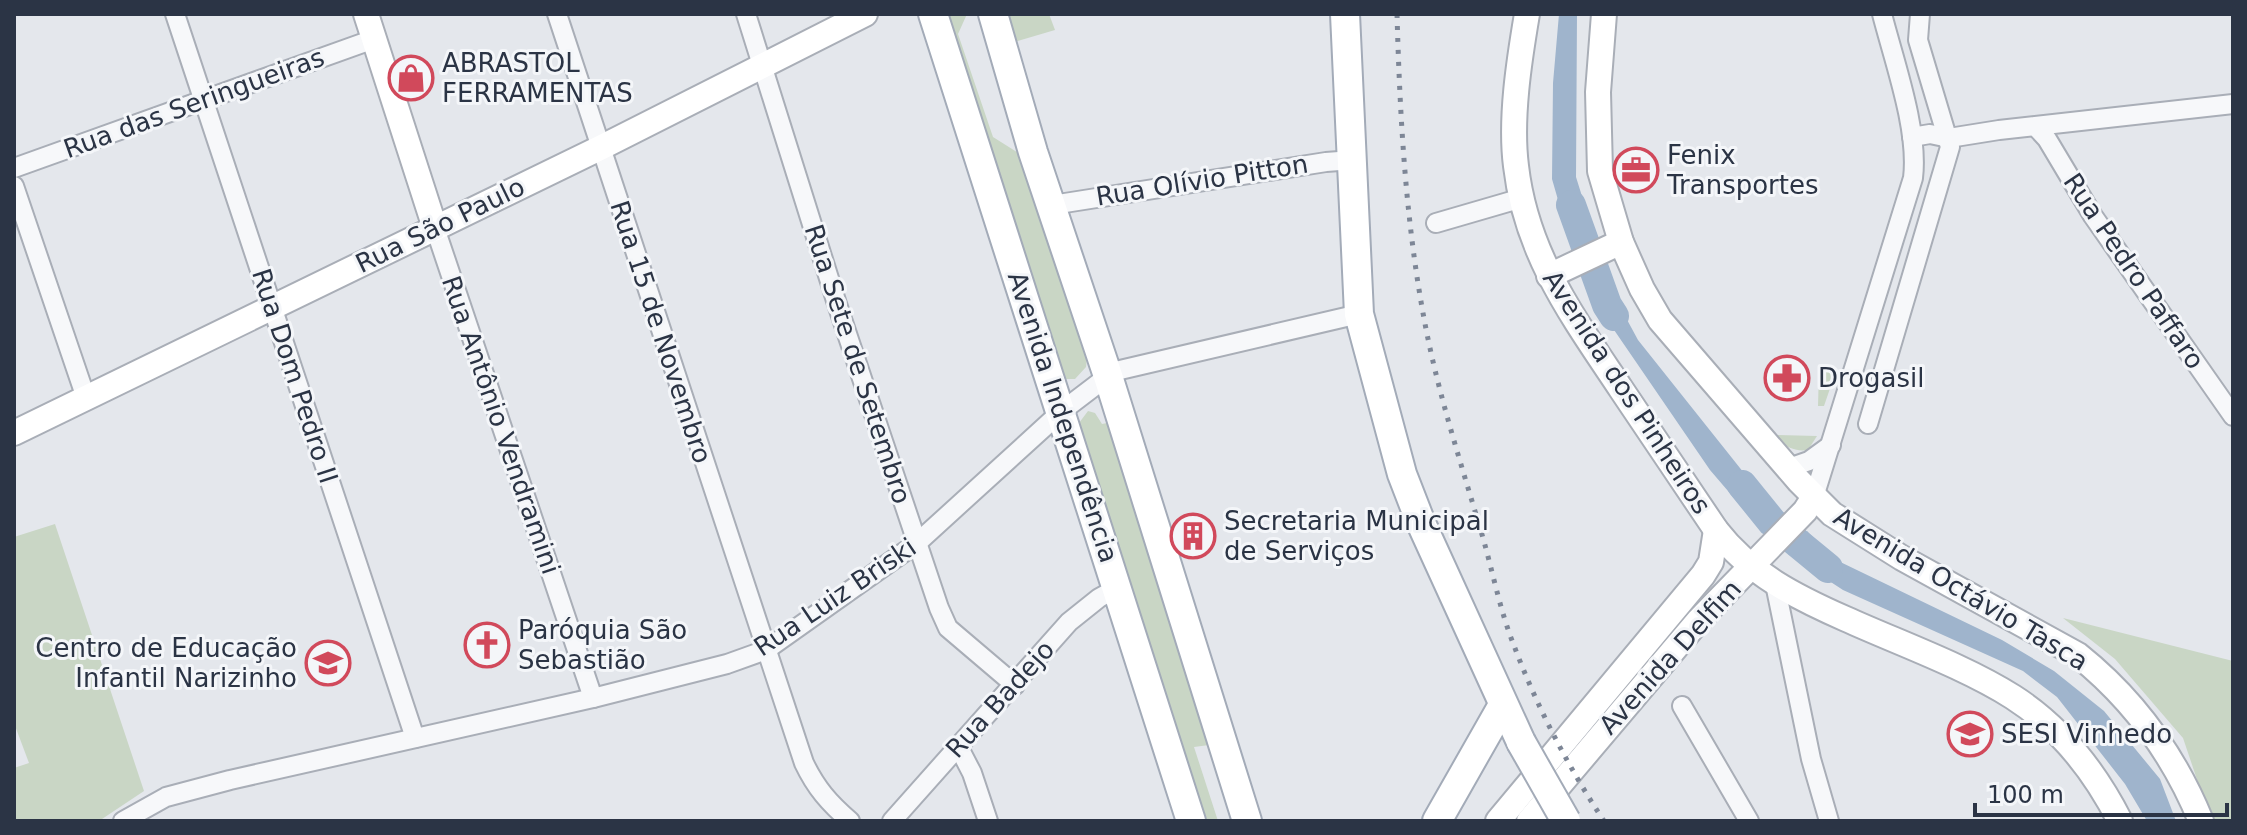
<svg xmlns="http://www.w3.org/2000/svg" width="2247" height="835" viewBox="0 0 2247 835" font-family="'DejaVu Sans',sans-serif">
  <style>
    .green { fill: #c9d6c5 }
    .water { fill: #9fb4cc }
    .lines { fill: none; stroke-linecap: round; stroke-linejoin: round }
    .river { stroke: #9fb4cc; stroke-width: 30 }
    .street-casing { stroke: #a9aeb7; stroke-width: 22 }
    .secondary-casing { stroke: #a9aeb7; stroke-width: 28 }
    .primary-casing { stroke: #a3abb8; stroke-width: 32 }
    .street { stroke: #f7f8fa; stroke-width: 18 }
    .secondary { stroke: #fff; stroke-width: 24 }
    .primary { stroke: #fff; stroke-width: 28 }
    .rail { stroke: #7d8696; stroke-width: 5; stroke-dasharray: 4 8; stroke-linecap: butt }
    .primary-bridge-casing { stroke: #a3abb8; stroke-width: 32; stroke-linecap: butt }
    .primary-bridge { stroke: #fff; stroke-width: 28 }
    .labels { text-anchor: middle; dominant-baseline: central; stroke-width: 6; stroke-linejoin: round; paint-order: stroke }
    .poi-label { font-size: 26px; fill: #2b3445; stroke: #f4f6f9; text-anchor: start }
    .street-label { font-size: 26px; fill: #2b3445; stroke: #f4f6f9 }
  </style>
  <rect width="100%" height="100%" fill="#e4e7ec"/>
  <g class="green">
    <path d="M939 14H967L958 34 993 137 1020 154 1087 358 1086 367 1075 379H1062Z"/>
    <path d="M1005 14H1049L1055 30 1014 42Z"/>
    <path d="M1819 371H1836L1824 406H1818Z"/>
    <path d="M1088 411 1095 413 1102 424 1107 423 1209 745 1194 747 1218 821H1198L1080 432 1079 423Z"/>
    <path d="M1775 435 1817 436 1808 450C1794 452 1782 446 1775 435Z"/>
    <path d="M55 524 144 791 99 821H14V768L29 763 14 723V537Z"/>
    <path d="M2063 618 2233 661V821H2211L2183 738 2115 659Z"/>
  </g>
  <g class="water">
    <path d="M1559 14H1577L1576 177 1595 238 1571 245 1552 179 1553 83Z"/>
    <path d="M1605 279 1638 340 1775 512 1758 526 1710 470 1586 289Z"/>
    <path d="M1807 531 1832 558 2002 640 2054 671 2104 711 2160 779 2176 821H2147L2125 784 2057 697 2023 671 1843 590 1788 554Z"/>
  </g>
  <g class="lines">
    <g class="river">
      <path d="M1571 205 1607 305 1614 316"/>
      <path d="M1742 485 1772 522 1828 568"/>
    </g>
    <g class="street-casing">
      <g id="street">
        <path d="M175 14 415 738"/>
        <path d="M557 14 804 763C816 788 829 803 850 821"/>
        <path d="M746 14 837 304 939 608 948 628 1015 685"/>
        <path d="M2036 127 2047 139 2093 216 2233 416"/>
        <path d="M1912 137 1930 134 1949 138 1999 130 2233 104"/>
        <path d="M14 168 374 39"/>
        <path d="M14 186 86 398"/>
        <path d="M1052 205 1326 162 1353 160"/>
        <path d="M1436 223 1522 198"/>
        <path d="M435 228 593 698"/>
        <path d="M1868 424 1950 147 1918 40 1920 14"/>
        <path d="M1789 468 1809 461 1831 445"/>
        <path d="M1814 497 1913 178C1919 130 1894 61 1882 14"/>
        <path d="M1775 584 1811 759 1829 821"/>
        <path d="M1682 706 1749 821"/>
        <path d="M958 746 972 773 988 821"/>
        <path d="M123 821 166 797 230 780 593 698 727 664 766 650 917 543 1062 411 1108 376 1120 370 1359 314"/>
        <path d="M892 821 1069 622 1099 598 1117 588"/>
      </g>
    </g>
    <g class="secondary-casing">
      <g id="secondary">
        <path d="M366 14 435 228"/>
        <path d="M1527 14C1519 61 1510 119 1516 166 1526 254 1573 317 1621 389 1653 436 1684 483 1716 530 1750 574 1796 597 1846 619 1899 643 1964 666 2013 697 2060 727 2095 772 2120 821"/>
        <path d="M1604 14 1598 92 1600 171 1621 242 1642 289 1660 320 1799 481 1832 514 1902 558 2078 655C2133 699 2174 755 2201 821"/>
        <path d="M1549 276 1621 242"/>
        <path d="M14 433 600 148 865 14"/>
        <path d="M1498 821 1703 575 1711 562 1716 530"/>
        <path d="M1529 821 1699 620 1805 511 1814 497"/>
      </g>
    </g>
    <g class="primary-casing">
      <g id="primary">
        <path d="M933 14 1191 821"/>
        <path d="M993 14 1033 152 1108 376 1247 821"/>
        <path d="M1345 14 1359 314 1402 474 1421 523 1521 742"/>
        <path d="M1437 821 1503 705"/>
      </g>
    </g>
    <use href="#street" class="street"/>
    <use href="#secondary" class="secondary"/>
    <use href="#primary" class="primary"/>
    <path class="rail" d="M1397 14C1400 121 1406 229 1427 334 1441 403 1463 470 1483 538 1493 573 1500 610 1513 643 1536 705 1568 767 1604 821"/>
    <g class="primary-bridge-casing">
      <path id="primary-bridge" d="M1521 742 1566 821"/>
    </g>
    <use href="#primary-bridge" class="primary-bridge"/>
  </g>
  <defs>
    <g id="shop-ring" transform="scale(2.3)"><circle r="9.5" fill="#f4f6f9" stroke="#d1495b" stroke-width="1.5"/><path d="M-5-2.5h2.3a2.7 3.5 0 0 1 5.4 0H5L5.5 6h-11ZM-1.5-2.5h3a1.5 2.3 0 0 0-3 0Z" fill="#d1495b"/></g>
    <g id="office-ring" transform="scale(2.3)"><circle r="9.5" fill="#f4f6f9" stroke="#d1495b" stroke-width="1.5"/><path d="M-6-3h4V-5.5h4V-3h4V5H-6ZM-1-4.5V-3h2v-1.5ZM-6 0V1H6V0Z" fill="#d1495b"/></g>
    <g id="pharmacy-ring" transform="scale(2.3)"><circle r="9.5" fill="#f4f6f9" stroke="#d1495b" stroke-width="1.5"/><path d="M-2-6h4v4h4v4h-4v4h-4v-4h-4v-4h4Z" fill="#d1495b"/></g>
    <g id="building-ring" transform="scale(2.3)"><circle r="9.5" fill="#f4f6f9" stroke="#d1495b" stroke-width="1.5"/><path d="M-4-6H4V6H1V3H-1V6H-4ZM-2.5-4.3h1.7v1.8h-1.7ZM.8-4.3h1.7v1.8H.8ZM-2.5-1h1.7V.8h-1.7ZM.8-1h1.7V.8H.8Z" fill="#d1495b"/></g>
    <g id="church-ring" transform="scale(2.3)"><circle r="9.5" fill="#f4f6f9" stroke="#d1495b" stroke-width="1.5"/><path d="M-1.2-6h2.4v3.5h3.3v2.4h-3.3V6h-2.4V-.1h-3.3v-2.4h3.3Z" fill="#d1495b"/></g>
    <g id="school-ring" transform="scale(2.3)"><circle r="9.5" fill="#f4f6f9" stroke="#d1495b" stroke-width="1.5"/><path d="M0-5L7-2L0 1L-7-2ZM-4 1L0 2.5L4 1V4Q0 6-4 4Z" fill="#d1495b"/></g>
  </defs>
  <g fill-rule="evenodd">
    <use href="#shop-ring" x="411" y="78"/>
    <use href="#office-ring" x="1636" y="170"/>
    <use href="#pharmacy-ring" x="1787" y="378"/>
    <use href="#building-ring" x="1193" y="536"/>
    <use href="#church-ring" x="487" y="645"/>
    <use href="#school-ring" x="328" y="663"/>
    <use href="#school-ring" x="1970" y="734"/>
  </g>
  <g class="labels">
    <g class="poi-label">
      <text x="442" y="63">ABRASTOL<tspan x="442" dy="30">FERRAMENTAS</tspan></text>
      <text x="1667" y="155">Fenix<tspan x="1667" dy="30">Transportes</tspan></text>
      <text x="1818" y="378">Drogasil</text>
      <text x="1224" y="521">Secretaria Municipal<tspan x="1224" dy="30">de Serviços</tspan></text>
      <text x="518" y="630">Paróquia São<tspan x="518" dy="30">Sebastião</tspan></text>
      <text x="297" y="648" text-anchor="end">Centro de Educação<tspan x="297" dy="30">Infantil Narizinho</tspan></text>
      <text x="2001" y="734">SESI Vinhedo</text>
    </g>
    <g class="street-label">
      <text transform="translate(194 103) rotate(-20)">Rua das Seringueiras</text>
      <text transform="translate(1202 180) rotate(-9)">Rua Olívio Pitton</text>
      <text transform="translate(440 225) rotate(-26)">Rua São Paulo</text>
      <text transform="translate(2134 271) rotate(56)">Rua Pedro Paffaro</text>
      <text transform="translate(661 332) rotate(72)">Rua 15 de Novembro</text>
      <text transform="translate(858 364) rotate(72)">Rua Sete de Setembro</text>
      <text transform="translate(295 376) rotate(72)">Rua Dom Pedro II</text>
      <text transform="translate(1627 392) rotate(57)">Avenida dos Pinheiros</text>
      <text transform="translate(1063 417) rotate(72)">Avenida Independência</text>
      <text transform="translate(501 425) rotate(71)">Rua Antônio Vendramini</text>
      <text transform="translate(1961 589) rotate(31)">Avenida Octávio Tasca</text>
      <text transform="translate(835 597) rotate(-34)">Rua Luiz Briski</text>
      <text transform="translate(1670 657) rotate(-48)">Avenida Delfim</text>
      <text transform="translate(1000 699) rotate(-48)">Rua Badejo</text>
    </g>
  </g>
  <rect width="2247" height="835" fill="none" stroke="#2b3445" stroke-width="32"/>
  <path d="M1975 803v12h252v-12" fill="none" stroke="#2b3445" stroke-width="4"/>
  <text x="1987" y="803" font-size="24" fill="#2b3445" stroke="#f4f6f9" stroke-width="6" paint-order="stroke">100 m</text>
</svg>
